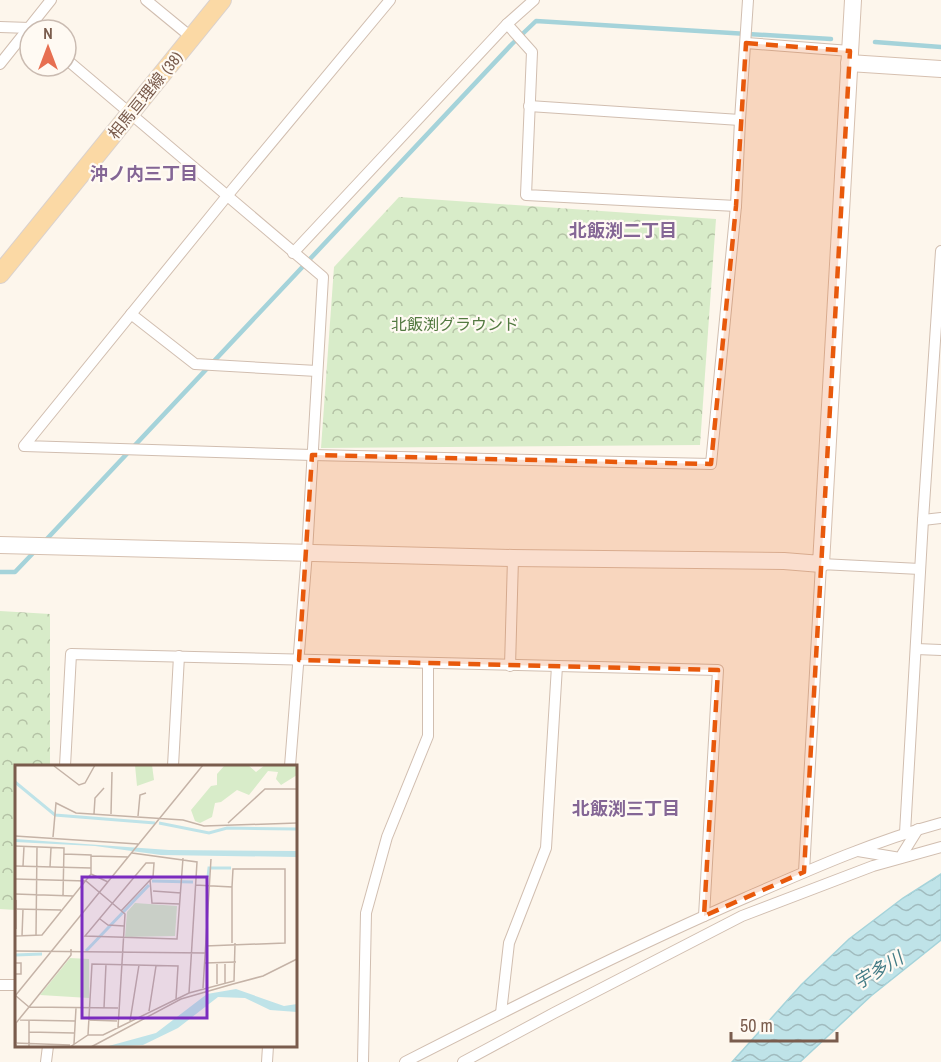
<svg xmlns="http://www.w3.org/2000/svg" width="941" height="1062" viewBox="0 0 941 1062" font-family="'Archivo Narrow','Noto Sans JP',sans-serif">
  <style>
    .forest { fill: url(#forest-crowns) }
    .water { fill: url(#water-waves); stroke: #a5d3da; stroke-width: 1.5 }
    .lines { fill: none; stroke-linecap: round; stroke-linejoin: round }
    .stream { stroke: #a5d3da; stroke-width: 4.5 }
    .street-casing { stroke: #d1beb0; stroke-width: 12 }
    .secondary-casing { stroke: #d6c0b0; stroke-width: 18 }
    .primary-casing { stroke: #dad1cd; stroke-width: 20 }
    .street { stroke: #fff; stroke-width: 10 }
    .secondary { stroke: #fff; stroke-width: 16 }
    .primary { stroke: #fbd9a5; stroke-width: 18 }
    .marked { fill: #e8590c; fill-opacity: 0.2; stroke: #e8590c; stroke-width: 4.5; stroke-dasharray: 12 8; stroke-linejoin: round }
    .labels { text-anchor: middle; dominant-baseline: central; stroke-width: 4.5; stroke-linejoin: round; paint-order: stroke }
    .street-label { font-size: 16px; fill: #7a5c4d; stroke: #fffaf3 }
    .park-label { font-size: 16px; fill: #537a41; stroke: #fffaf3 }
    .neighbourhood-label { font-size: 18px; font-weight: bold; fill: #846695; stroke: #fffaf3 }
    .water-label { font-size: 18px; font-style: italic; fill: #437c86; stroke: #fffaf3 }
    .inset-river { fill: none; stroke: #bfe3e8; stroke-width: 3 }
    .inset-road { fill: none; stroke: #c5b3a7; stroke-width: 1.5 }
    .view { fill: #7b2cbf; fill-opacity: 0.15; stroke: #7b2cbf; stroke-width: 3 }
    .inset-edge { fill: none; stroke: #7a5c4d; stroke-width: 3 }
  </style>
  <defs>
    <pattern id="forest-crowns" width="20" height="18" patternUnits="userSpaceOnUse" patternTransform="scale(1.5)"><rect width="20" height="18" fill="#d8ecc9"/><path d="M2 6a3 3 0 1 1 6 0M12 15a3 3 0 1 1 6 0" fill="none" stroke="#b4c2a5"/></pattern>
    <pattern id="water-waves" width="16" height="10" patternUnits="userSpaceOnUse" patternTransform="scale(1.5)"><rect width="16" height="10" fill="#bfe3e8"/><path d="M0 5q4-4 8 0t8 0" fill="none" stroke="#a0bbbe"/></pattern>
  </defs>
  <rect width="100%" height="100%" fill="#fdf6ec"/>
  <g class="forest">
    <path d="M399 197 716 219 700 445 321 448 334 267Z"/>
    <path d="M0 611 50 614V766H16V910L0 909Z"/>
  </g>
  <path class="water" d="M941 874V940L871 996 800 1062H732L801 985 849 939 903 898Z"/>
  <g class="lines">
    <g class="stream">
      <path d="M875 42 941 47"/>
      <path d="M44 542 512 44 536 21 831 39"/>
      <path d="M0 572H15L36 550"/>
    </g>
    <g class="street-casing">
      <g id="street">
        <path d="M146 0 191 37"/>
        <path d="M390 0 227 196 24 446 312 455 711 464 736 206 740 120 748 0"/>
        <path d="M507 24 532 52 526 195 736 206"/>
        <path d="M0 27 30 28 32 30"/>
        <path d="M746 43 850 51"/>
        <path d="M66 59 323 277 307 552 290 766"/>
        <path d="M0 64 51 0"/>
        <path d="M529 106 740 120"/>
        <path d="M293 253 507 24 534 0"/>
        <path d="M131 314 195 364 317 371"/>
        <path d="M923 520 941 518"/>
        <path d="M916 649 941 650"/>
        <path d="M510 666 513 558"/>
        <path d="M65 766 71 654 718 670 704 916"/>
        <path d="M173 766 179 656"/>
        <path d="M905 833 923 520 941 251"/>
        <path d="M858 851 900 858 918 829"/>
        <path d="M804 872 821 564 920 569"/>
        <path d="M0 985H16"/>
        <path d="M501 1013 509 943 546 848 557 666"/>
        <path d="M46 1062 48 1046"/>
        <path d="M267 1062 268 1046"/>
        <path d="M363 1062 366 913 387 837 428 736V663"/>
        <path d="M405 1062C517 1005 630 948 745 898 809 870 874 841 941 823"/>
        <path d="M463 1062 554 1013 742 916 873 866 941 847"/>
      </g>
    </g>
    <g class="secondary-casing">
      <g id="secondary">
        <path d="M849 63 941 69"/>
        <path d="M0 545 513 558 784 561 821 564 853 0"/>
      </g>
    </g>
    <g class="primary-casing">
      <path id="primary" d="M0 274 222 0"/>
    </g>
    <use href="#street" class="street"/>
    <use href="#secondary" class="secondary"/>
    <use href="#primary" class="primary"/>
  </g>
  <path class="marked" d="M746 43 850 51 804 872 704 916 718 670 299 660 312 455 711 464 736 206Z"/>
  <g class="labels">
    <g class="street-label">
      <text transform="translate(145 95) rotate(-51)">相馬亘理線 (38)</text>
    </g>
    <g class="park-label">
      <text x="455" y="324">北飯渕グラウンド</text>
    </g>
    <g class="neighbourhood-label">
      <text x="144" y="173">沖ノ内三丁目</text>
      <text x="623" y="230">北飯渕二丁目</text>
      <text x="626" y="808">北飯渕三丁目</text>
    </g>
    <g class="water-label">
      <text transform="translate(878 970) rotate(-31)">宇多川</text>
    </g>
  </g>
  <g transform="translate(15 765)">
    <rect width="282" height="282" fill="#fdf6ec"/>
    <path d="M120 0H137L139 15 122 21ZM233 0 241 7 250 0H282V10L266 20 261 14 263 7 253 6 234 30 222 25 206 37 200 38 197 52 185 58 180 56 176 45 196 21 202 20V9L209 1ZM120 138 162 141 160 171 110 172 112 147ZM55 193 74 194V233L25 230Z" fill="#d8ecc9"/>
    <path d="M0 74 154 85 282 86V92L146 90 80 81 0 77ZM221 224 269 241 282 239V247L255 245 230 233 203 232 163 263 128 280 90 282 141 268 192 229Z" fill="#bfe3e8"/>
    <path class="inset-river" d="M0 17 40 50 140 58M144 58 194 68 212 63 282 64M193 112 194 103H216M137 116 178 117M71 186 134 120M0 190 27 189"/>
    <path class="inset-road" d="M39 1 64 20 70 18 80 0M79 49 80 33 89 23M96 49 97 7M123 51 125 30 131 28M213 58 250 24H282M0 71 123 79M38 72 41 38 61 48 168 55 189 61 282 58M0 81 49 83 48 131M117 88 182 97 174 228M76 91 113 92M0 101 76 103M8 101 9 81M35 102 36 83M76 109 93 117M0 114 71 116 110 149 103 263M135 115 137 138 165 139M180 120 217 122V178M138 126 166 128M0 129 58 131M0 144 46 145M106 146 138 112 139 98H131L70 171 162 174 168 93M85 154 93 160 109 161M1 164V135M21 170 22 82M0 171 27 170 76 109V90L49 89M7 171 8 144M190 181 270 178V104H218L217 122M56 184V190L14 242 103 243M0 186 190 188M0 198H6V209H0M190 198 221 197M210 199V218M202 219V199M218 219 248 211 282 194M188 223 196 94M0 231 188 0M89 243 91 199M134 246 141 201M5 255 60 256M14 255V282M73 255 102 256M115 256 124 200M14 267 59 268M73 270 77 199 163 201 161 234M0 278 55 280M59 279 61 243M1 282V258L14 242 1 231M55 282 73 270H88L174 228 219 216 220 178M76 282 166 234 218 219"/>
    <path class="view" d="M67 112H192V253H67Z"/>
    <rect width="282" height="282" class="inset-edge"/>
  </g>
  <g transform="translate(48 48)"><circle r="28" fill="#fffaf3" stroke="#cabbb1" stroke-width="1.5"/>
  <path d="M0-4.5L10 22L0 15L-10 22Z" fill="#e76f51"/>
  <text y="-9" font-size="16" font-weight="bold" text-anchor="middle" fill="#7a5c4d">N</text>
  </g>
  <path d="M731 1032v9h106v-9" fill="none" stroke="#7a5c4d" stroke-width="3"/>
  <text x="740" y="1032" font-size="18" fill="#7a5c4d" stroke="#fffaf3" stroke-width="4.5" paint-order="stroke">50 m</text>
</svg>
